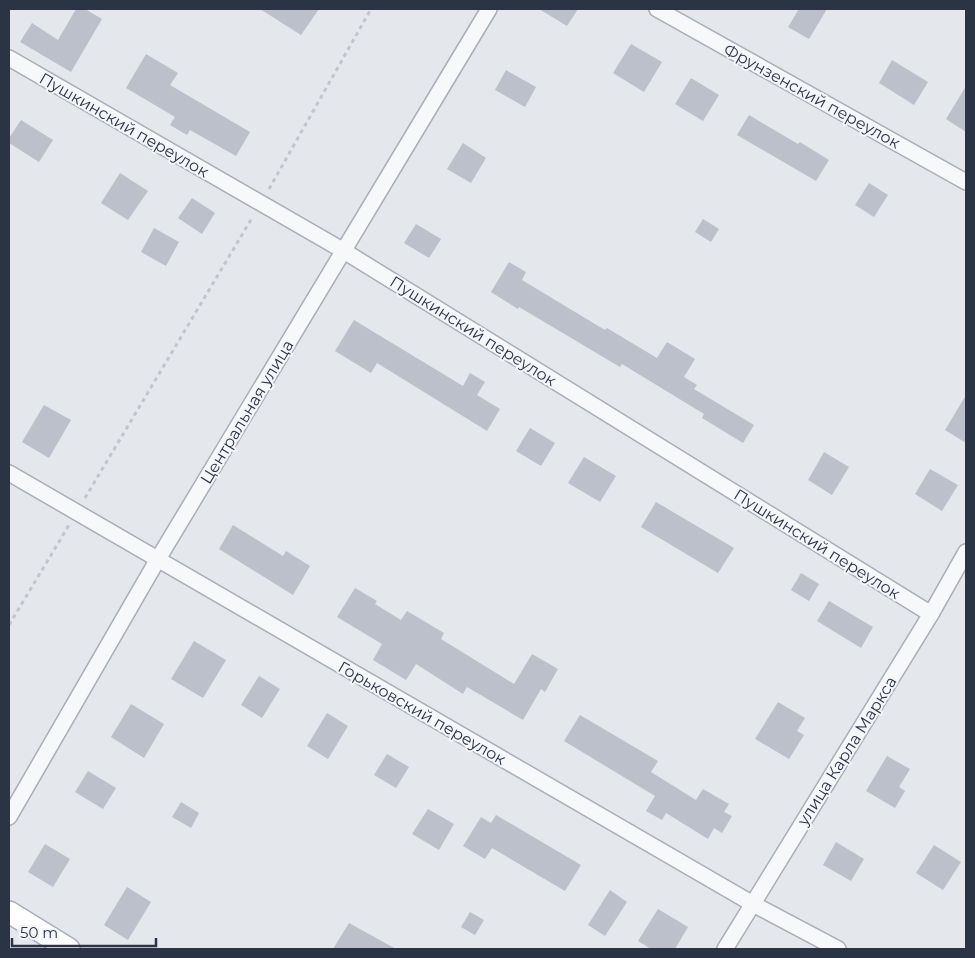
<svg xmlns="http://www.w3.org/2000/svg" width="975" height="958" viewBox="0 0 975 958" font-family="Montserrat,sans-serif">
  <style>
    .building { fill: #bbc0ca }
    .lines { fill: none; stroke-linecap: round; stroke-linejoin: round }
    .street-casing { stroke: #a9aeb7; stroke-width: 18 }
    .secondary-casing { stroke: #a9aeb7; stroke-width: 24 }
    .path { stroke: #c2c5cb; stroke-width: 3; stroke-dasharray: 4 4; stroke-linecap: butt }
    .street { stroke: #f7f8fa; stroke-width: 15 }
    .secondary { stroke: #fff; stroke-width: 21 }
    .labels { text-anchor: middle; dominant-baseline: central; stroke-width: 4; stroke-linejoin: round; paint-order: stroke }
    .street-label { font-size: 16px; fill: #2b3445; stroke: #f4f6f9 }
  </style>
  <rect width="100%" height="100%" fill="#e4e7ec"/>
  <g class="building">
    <path d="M76 9H85L102 19 71 72 20 42 32 23 58 40Z"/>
    <path d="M260 9H319L301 35Z"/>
    <path d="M539 9H578L567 26Z"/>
    <path d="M799 9H827L809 39 788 27Z"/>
    <path d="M631 44 662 62 644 92 613 73Z"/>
    <path d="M146 54 178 73 170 85 250 132 236 156 190 130 187 135 170 125 175 117 126 88Z"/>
    <path d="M892 60 928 82 914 105 879 83Z"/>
    <path d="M506 70 536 87 525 107 495 90Z"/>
    <path d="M691 78 719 95 703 121 675 104Z"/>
    <path d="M966 86V132L946 119Z"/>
    <path d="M749 115 798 144 800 142 829 160 816 181 737 135Z"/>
    <path d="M21 120 53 140 39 162 9 143V138Z"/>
    <path d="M463 143 486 158 471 183 447 169Z"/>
    <path d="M120 173 148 191 128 220 101 203Z"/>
    <path d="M869 183 888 195 874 217 855 205Z"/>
    <path d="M192 198 215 213 202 234 178 218Z"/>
    <path d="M703 219 719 229 711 242 695 232Z"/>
    <path d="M416 224 441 239 429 258 404 243Z"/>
    <path d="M154 228 179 242 166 266 141 252Z"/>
    <path d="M509 262 526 272 522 280 605 330 607 328 657 358 667 342 695 359 684 377 697 385 694 389 754 425 743 443 702 418 704 414 622 364 620 367 519 307 518 309 491 292Z"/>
    <path d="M354 320 463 386 470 373 485 382 477 395 500 409 487 431 377 363 371 373 335 351Z"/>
    <path d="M966 395V443L945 430Z"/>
    <path d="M44 405 71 420 49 458 22 442Z"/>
    <path d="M530 428 555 443 541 466 516 451Z"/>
    <path d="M824 452 849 467 832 495 808 480Z"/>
    <path d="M584 457 616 476 600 502 568 483Z"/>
    <path d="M930 469 958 485 942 511 915 494Z"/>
    <path d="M656 502 734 548 718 573 641 527Z"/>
    <path d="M233 525 283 556 286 551 310 566 293 595 219 549Z"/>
    <path d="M801 573 819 584 809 601 791 590Z"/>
    <path d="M355 588 377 601 375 604 401 620 407 611 444 633 441 639 514 684 532 654 558 669 545 692 541 689 523 720 467 687 463 694 416 664 406 680 373 660 382 644 337 617Z"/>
    <path d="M829 601 873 627 861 648 817 621Z"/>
    <path d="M194 641 226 660 203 698 171 679Z"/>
    <path d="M259 676 280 689 262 718 241 705Z"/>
    <path d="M778 702 805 718 797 731 804 735 789 759 755 739Z"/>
    <path d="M131 704 164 724 144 758 111 737Z"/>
    <path d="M327 713 348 726 328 759 307 746Z"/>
    <path d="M580 715 658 761 651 772 696 800 703 789 729 804 724 812 732 816 722 833 714 828 708 839 666 813 662 820 646 811 655 796 564 741Z"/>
    <path d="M387 754 409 767 396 788 374 775Z"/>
    <path d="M887 756 910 769 899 787 905 791 895 808 866 791Z"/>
    <path d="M88 771 116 788 103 809 75 792Z"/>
    <path d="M181 802 199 813 191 828 172 817Z"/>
    <path d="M428 809 454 824 439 850 412 834Z"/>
    <path d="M496 815 581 865 565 891 492 848 485 859 463 846 481 817 491 823Z"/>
    <path d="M836 842 864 859 851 881 823 865Z"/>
    <path d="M45 844 70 859 53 887 28 872Z"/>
    <path d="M934 845 961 862 943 890 916 873Z"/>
    <path d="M127 887 151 902 128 940 104 925Z"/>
    <path d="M610 890 627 902 605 936 588 925Z"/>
    <path d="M658 909 688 927 675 949H651L638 941Z"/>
    <path d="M470 912 484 920 475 935 461 927Z"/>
    <path d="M349 923 396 949H333Z"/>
  </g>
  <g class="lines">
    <g class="street-casing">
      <g id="street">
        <path d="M657 9 966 182"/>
        <path d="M9 58 344 251 931 614"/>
        <path d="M9 473 753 904 838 949"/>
        <path d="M9 817 158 559 489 9"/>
        <path d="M725 949 931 614 966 552"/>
      </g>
    </g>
    <g class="secondary-casing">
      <path id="secondary" d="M9 912 69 949"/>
    </g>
    <g class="path">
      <path d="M269 189 371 9"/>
      <path d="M85 498 252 218"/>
      <path d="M9 625 69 525"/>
    </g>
    <use href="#street" class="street"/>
    <use href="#secondary" class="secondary"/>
  </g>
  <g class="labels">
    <g class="street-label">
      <text transform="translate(812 96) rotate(29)">Фрунзенский переулок</text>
      <text transform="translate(124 125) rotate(30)">Пушкинский переулок</text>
      <text transform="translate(473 331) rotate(32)">Пушкинский переулок</text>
      <text transform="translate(247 412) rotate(-59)">Центральная улица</text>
      <text transform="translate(817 544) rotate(32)">Пушкинский переулок</text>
      <text transform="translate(422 713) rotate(30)">Горьковский переулок</text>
      <text transform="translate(847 751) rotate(-58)">улица Карла Маркса</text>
    </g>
  </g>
  <rect width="975" height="958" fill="none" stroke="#2b3445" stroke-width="20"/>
  <path d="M12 938v8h144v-8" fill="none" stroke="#2b3445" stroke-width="2.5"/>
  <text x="20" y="938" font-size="15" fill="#2b3445" stroke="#f4f6f9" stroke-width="4" paint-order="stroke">50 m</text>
</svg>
